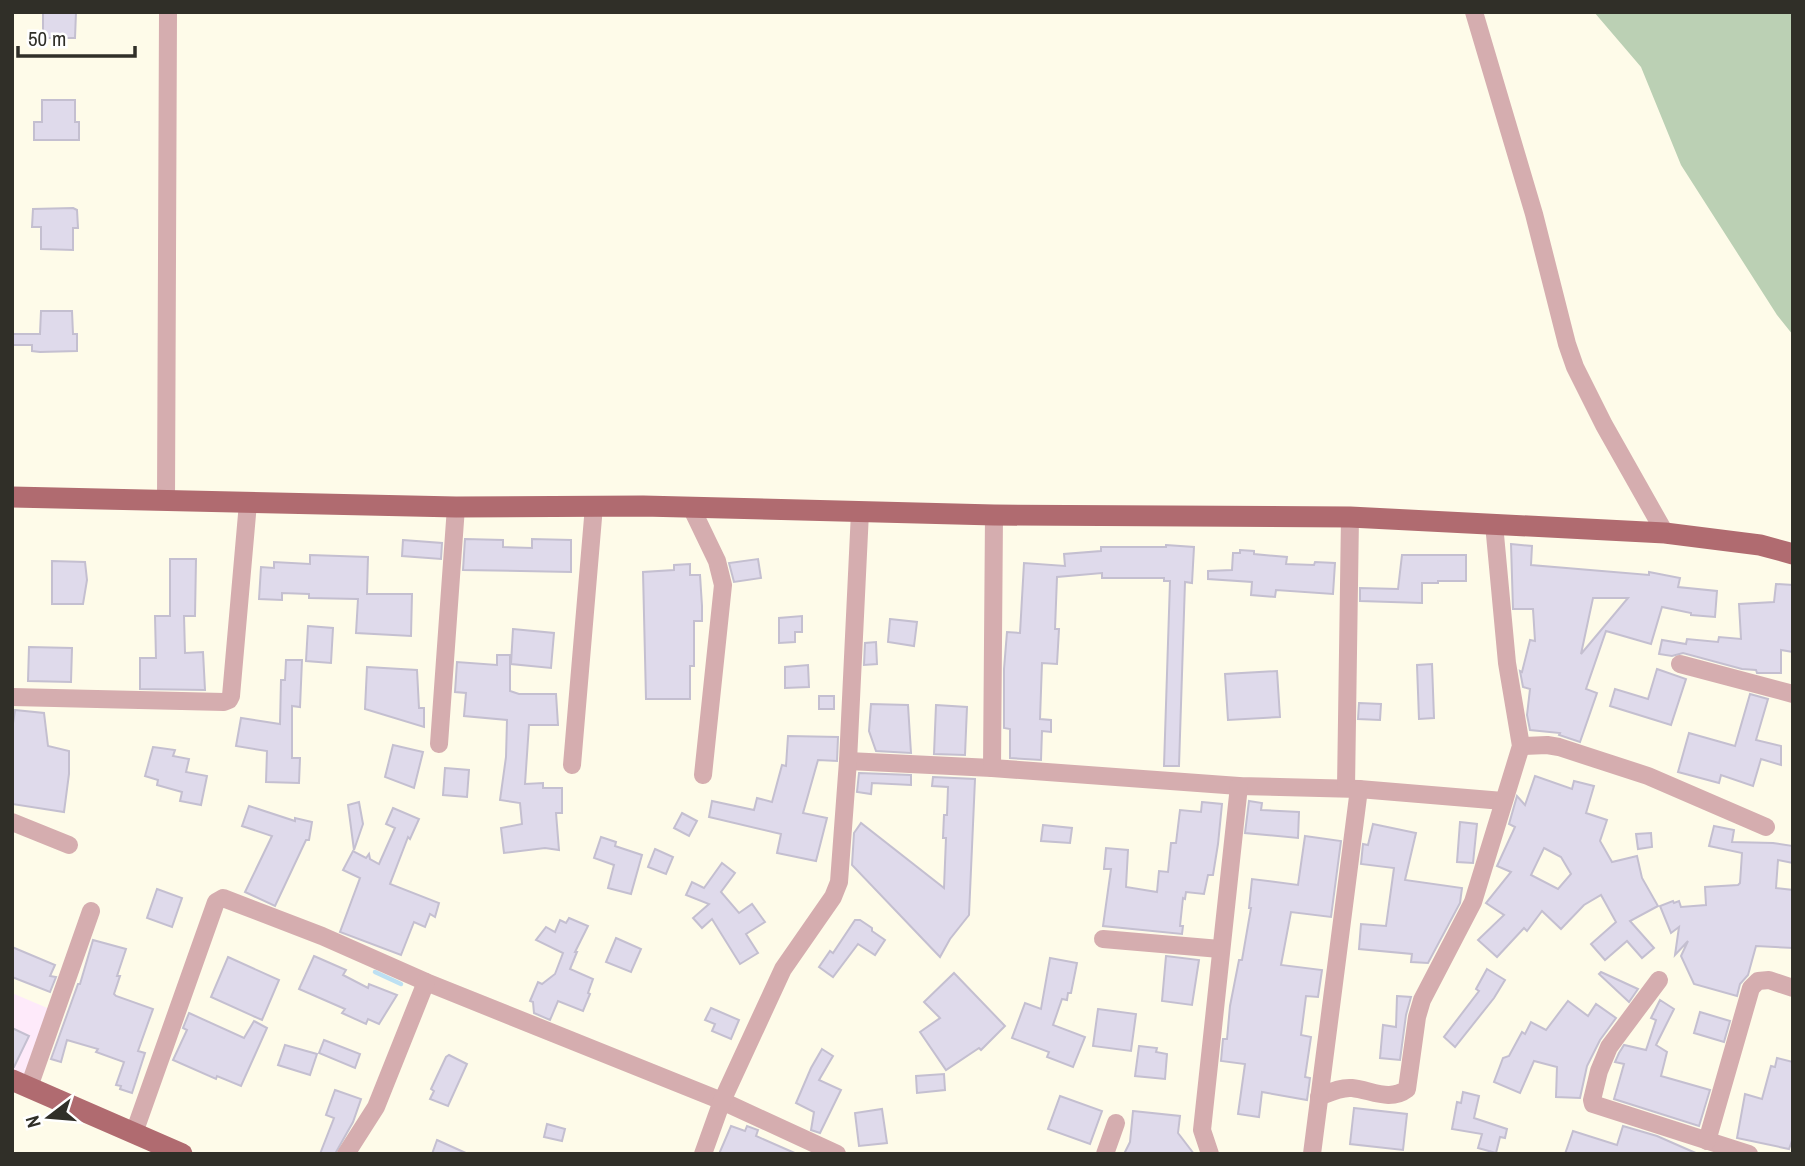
<svg xmlns="http://www.w3.org/2000/svg" width="1805" height="1166" viewBox="0 0 1805 1166" font-family="'Archivo Narrow',sans-serif">
  <style>
    .industrial { fill: #feeafa }
    .green { fill: #bbd0b4 }
    .lines { fill: none; stroke-linecap: round; stroke-linejoin: round }
    .stream { stroke: #bde0f2; stroke-width: 4.5 }
    .building { fill: #dfdaeb; stroke: #c4bfd0; stroke-width: 2; fill-rule: evenodd }
    .minor { stroke: #d5adaf; stroke-width: 18 }
    .major { stroke: #b06b70; stroke-width: 21 }
  </style>
  <rect width="100%" height="100%" fill="#fefbe9"/>
  <path class="industrial" d="M12 993 52 1010 21 1084 12 1080Z"/>
  <path class="green" d="M1594 12H1793V335L1777 315 1681 165 1641 67Z"/>
  <g class="lines">
    <path class="stream" d="M375 972 401 984"/>
  </g>
  <g class="building">
    <path d="M43 12H76L75 38H43Z"/>
    <path d="M42 100H75V122H79V140H34V122H42Z"/>
    <path d="M73 208 77 210 78 228H73V250L41 249V227H32L33 209Z"/>
    <path d="M41 311H72L73 334H77V351L40 352 32 351V345H12V334H40Z"/>
    <path d="M465 539 503 540V547L532 548V539L571 540V572L463 570Z"/>
    <path d="M403 540 442 543 441 559 402 556Z"/>
    <path d="M1511 544 1532 546 1531 565 1649 575V572L1680 578 1678 587 1717 591 1715 617 1691 615V613L1662 607 1651 644 1606 631 1586 689 1597 693 1580 742 1559 735 1560 733 1530 730 1527 715 1530 689 1523 687 1520 671 1522 672 1530 640 1535 641 1533 609H1513ZM1593 598H1628L1581 654Z"/>
    <path d="M1166 545 1194 547 1192 583 1185 582 1179 766H1164L1170 581H1164V578H1102V573L1057 577 1055 629H1059L1057 664 1042 663 1040 719 1051 720V732L1042 731 1041 760 1010 758V729L1004 728V669L1007 632 1020 633 1024 563 1065 566 1064 554 1101 551V547H1166Z"/>
    <path d="M1240 550 1254 551V554L1287 557 1286 564 1314 565 1315 562 1335 563 1333 594 1276 590 1275 597 1251 595 1252 582 1208 579V571L1232 570 1233 553H1240Z"/>
    <path d="M310 555 368 557 367 594H412L411 636 356 633 358 599 309 598V594L282 593V600L259 599 261 567 274 568V562L310 564Z"/>
    <path d="M1402 555H1466V581H1438V583H1422V603L1360 601V588L1398 589Z"/>
    <path d="M170 559H196L195 616H184L185 653 203 652 205 690 140 689V658H156L155 616H170Z"/>
    <path d="M758 559 761 578 734 582 729 563Z"/>
    <path d="M52 561 85 562 87 580 83 604H52Z"/>
    <path d="M690 564V575H700L702 606V621H694V666H690V699H646L643 572 674 570V565Z"/>
    <path d="M1776 584 1793 585V652L1781 650V673H1757L1756 670 1742 669 1683 653 1672 656 1659 654 1662 640 1686 644 1687 639 1718 642 1719 637 1741 639 1739 604 1774 602Z"/>
    <path d="M802 616V632H795V642L779 643V618Z"/>
    <path d="M890 619 917 622 914 646 888 642Z"/>
    <path d="M308 626 333 628 331 663 306 661Z"/>
    <path d="M513 629 554 633 551 668 511 664Z"/>
    <path d="M876 642 877 664 864 665 865 643Z"/>
    <path d="M29 647 72 648 71 682 28 681Z"/>
    <path d="M497 655H510V691L519 694H556L558 725H529L525 784 543 783V788H562V813H556L559 850 545 848 504 853 501 828 522 824 520 803 500 800 506 757 507 720 464 716 466 693 455 692 457 662 497 665Z"/>
    <path d="M286 660H302L300 707 292 706V758H300L299 783 266 782 267 751 236 746 241 718 280 724 281 680H285Z"/>
    <path d="M1432 664 1434 718 1419 719 1417 665Z"/>
    <path d="M808 665 809 687 785 688V667Z"/>
    <path d="M367 667 417 670 419 708H424V727L365 709Z"/>
    <path d="M1657 669 1686 679 1671 725 1610 706 1615 689 1648 699Z"/>
    <path d="M1277 671 1280 717 1228 720 1225 674Z"/>
    <path d="M1750 694 1768 699 1756 740 1781 746V765L1761 759 1753 786 1721 775 1719 783 1678 772 1689 733 1735 746Z"/>
    <rect x="819" y="696" width="15" height="13"/>
    <path d="M1359 703 1381 704 1380 720 1358 719Z"/>
    <path d="M871 704 908 705 911 753 876 751 869 731Z"/>
    <path d="M936 705 967 707 965 755 934 754Z"/>
    <path d="M15 710 44 713 48 746 69 751V774L64 812 12 804V730Z"/>
    <path d="M788 736 838 737 837 761 818 760 803 813 827 818 816 861 777 853 781 834 709 817 712 801 754 810 757 798 772 802 782 765 786 766Z"/>
    <path d="M393 745 423 752 414 788 385 777Z"/>
    <path d="M153 747 175 750 173 756 189 759 186 772 207 776 201 805 180 801 182 792 157 785 158 780 145 776Z"/>
    <path d="M445 768 469 770 467 797 443 795Z"/>
    <path d="M859 773 911 775V785L872 783 871 794 857 792Z"/>
    <path d="M1535 776 1572 789 1574 781 1594 786 1586 813 1607 820 1600 841 1612 862 1637 856 1642 878 1658 906 1630 921 1654 948 1642 958 1627 941 1605 960 1591 944 1616 922 1601 895 1584 905 1561 929 1542 911 1527 931 1524 928 1497 957 1478 940 1504 915 1486 903 1511 872 1497 866 1515 827 1509 824 1517 796 1525 805ZM1544 848 1561 857 1571 874 1558 889 1531 875Z"/>
    <path d="M933 777 975 779 969 915 950 939 940 957 852 865 854 833 861 823 944 888 946 838H943L944 815H947L948 787 932 786Z"/>
    <path d="M1249 801 1262 803 1261 810 1299 812 1298 838 1245 833Z"/>
    <path d="M359 802 363 824 354 850 348 805Z"/>
    <path d="M1202 802 1222 804 1218 844 1213 875H1208L1204 894 1186 892 1185 899 1183 898 1180 926H1183L1182 934 1103 926 1111 869H1104L1106 848 1128 850 1126 887 1157 892 1159 871 1168 872 1171 843H1176L1180 810 1201 812Z"/>
    <path d="M249 806 295 821V818L312 822 309 840H306L275 906 245 892 272 836 242 826Z"/>
    <path d="M393 808 419 819 410 839 408 837 390 884 439 903 435 917 430 914 425 927 414 922 401 955 340 932 360 878 343 870 353 851 366 858 369 854 370 859 379 864 395 828 386 824Z"/>
    <path d="M682 813 697 821 689 836 674 828Z"/>
    <path d="M1460 822 1477 824 1473 863 1457 862Z"/>
    <path d="M1373 824 1416 833 1405 880 1462 888 1460 903 1428 963 1411 962 1412 954 1359 949 1361 924 1386 926 1394 868 1361 864 1363 844 1368 845Z"/>
    <path d="M1043 825 1072 828 1070 843 1041 841Z"/>
    <path d="M1714 826 1734 830 1732 842 1773 843 1793 846V863L1778 860 1776 888 1793 890V948L1756 946 1748 975 1740 984 1737 996 1694 984 1681 956 1688 941 1675 955 1679 927 1671 933 1660 906 1673 901 1674 903 1679 901 1681 907 1706 905 1705 887 1738 885 1740 883 1742 853 1709 846Z"/>
    <path d="M1651 833 1652 847 1638 849 1636 834Z"/>
    <path d="M1305 836 1341 841 1331 917 1291 912 1281 965 1322 970 1318 997 1306 996 1301 1035 1311 1037 1305 1077 1310 1078 1307 1100 1262 1092 1259 1117 1238 1114 1245 1064 1221 1061 1223 1039H1227L1230 1006 1239 960H1242L1251 908H1249L1252 879 1298 885Z"/>
    <path d="M601 837 616 842 615 846 642 855 631 894 608 888 614 865 594 858Z"/>
    <path d="M655 849 673 857 666 874 648 867Z"/>
    <path d="M722 863 735 873 721 892 739 913 752 904 765 922 746 934 758 953 740 964 712 919 702 928 693 918 709 904 686 895 692 882 704 888Z"/>
    <path d="M157 889 182 898 172 927 147 918Z"/>
    <path d="M569 918 588 926 575 952H577L570 969 593 979 588 993 590 994 583 1011 558 1001 550 1020 534 1013 533 1002 530 1001 538 982 542 984 555 974 563 953 536 940 546 927 555 932 560 920 566 923Z"/>
    <path d="M855 920H860L872 928V931L885 940 875 955 858 944 833 977 819 967 830 951 833 953Z"/>
    <path d="M616 938 641 949 631 972 606 962Z"/>
    <path d="M93 940 126 949 117 976H120L114 994 116 996 153 1009 138 1051 145 1053 132 1093 120 1089 121 1086 116 1085 124 1062 96 1052 98 1049 67 1040 61 1062 51 1059 78 984H80Z"/>
    <path d="M12 947 55 965 50 976 56 977 50 992 12 977Z"/>
    <path d="M314 956 346 970 343 975 368 988 369 984 397 995 379 1024 368 1019 366 1024 342 1013 345 1009 299 989Z"/>
    <path d="M1166 956 1199 960 1192 1005 1162 1001Z"/>
    <path d="M228 957 279 980 262 1020 211 997Z"/>
    <path d="M1050 958 1077 963 1071 993H1068L1067 1000 1062 999 1053 1025 1085 1037 1073 1067 1047 1057 1049 1052 1012 1038 1025 1003 1041 1009Z"/>
    <path d="M1487 969 1505 980 1494 998 1455 1047 1444 1037 1479 991 1476 989Z"/>
    <path d="M1601 972 1638 989 1629 1002 1599 974Z"/>
    <path d="M954 973 1005 1026 981 1050 979 1048 946 1070 920 1032 940 1018 924 1002Z"/>
    <path d="M1397 996 1411 997 1406 1015 1400 1060 1380 1058 1383 1025 1396 1027Z"/>
    <path d="M1660 1000 1674 1009 1656 1045 1667 1052 1661 1076 1710 1090 1699 1126 1614 1099 1624 1064 1615 1062 1619 1053 1624 1045 1646 1050 1656 1020 1651 1018Z"/>
    <path d="M1568 1001 1588 1016 1596 1004 1616 1018 1600 1040 1587 1066 1580 1098 1556 1097 1557 1067 1534 1061 1520 1093 1494 1082 1503 1058 1509 1056 1522 1032 1525 1034 1531 1022 1546 1030Z"/>
    <path d="M711 1008 739 1020 731 1039 712 1031 715 1024 705 1020Z"/>
    <path d="M1098 1009 1136 1014 1131 1051 1093 1046Z"/>
    <path d="M1700 1012 1730 1021 1724 1042 1694 1033Z"/>
    <path d="M189 1013 244 1038 254 1021 267 1028 241 1086 217 1076 216 1079 173 1060 187 1030 183 1028Z"/>
    <path d="M12 1028 29 1036 14 1067H12Z"/>
    <path d="M324 1040 360 1054 355 1068 319 1053Z"/>
    <path d="M285 1045 317 1054 310 1075 278 1065Z"/>
    <path d="M1139 1046 1157 1048 1156 1052 1167 1054 1165 1079 1135 1076Z"/>
    <path d="M822 1049 833 1056 819 1080 841 1090 820 1133 811 1130 814 1112 796 1103 811 1068Z"/>
    <path d="M449 1055 467 1064 448 1106 430 1099 434 1091 431 1089 446 1057Z"/>
    <path d="M1777 1058 1793 1062V1138L1789 1149 1737 1138 1745 1094 1762 1099 1771 1066 1775 1067Z"/>
    <path d="M944 1074 945 1090 917 1093 916 1076Z"/>
    <path d="M335 1090 361 1099 353 1122 335 1154H320L334 1118 326 1115Z"/>
    <path d="M1463 1092 1479 1096 1474 1118 1507 1129 1505 1138 1500 1137 1496 1153 1478 1148 1482 1134 1452 1129 1457 1102 1461 1103Z"/>
    <path d="M1060 1096 1102 1111 1090 1144 1048 1129Z"/>
    <path d="M1354 1108 1407 1114 1403 1150 1350 1144Z"/>
    <path d="M882 1109 887 1143 859 1146 855 1113Z"/>
    <path d="M1133 1111 1180 1116 1178 1133 1194 1154H1124L1130 1142Z"/>
    <path d="M547 1124 565 1129 562 1141 544 1137Z"/>
    <path d="M731 1126 745 1131 747 1126 758 1130 756 1136 797 1154H719Z"/>
    <path d="M1623 1126 1657 1136 1698 1154H1565L1573 1131 1617 1145Z"/>
    <path d="M437 1140 468 1154H432Z"/>
  </g>
  <g class="lines">
    <g class="minor">
      <path d="M1474 12 1534 214 1567 344 1575 367 1604 425 1665 533"/>
      <path d="M166 501 168 12"/>
      <path d="M692 509 717 561 723 585 703 775"/>
      <path d="M1680 664 1793 694"/>
      <path d="M12 697 224 702 229 700 231 696 248 503"/>
      <path d="M439 744 456 507"/>
      <path d="M1521 746 1547 745 1559 747 1648 776 1766 827"/>
      <path d="M848 761 992 768 1239 786 1359 789 1503 801"/>
      <path d="M572 765 594 506"/>
      <path d="M992 768 994 515"/>
      <path d="M1346 788 1350 517"/>
      <path d="M12 822 69 845"/>
      <path d="M1103 939 1220 949"/>
      <path d="M1659 980 1609 1047 1599 1071 1592 1100 1593 1104 1749 1154"/>
      <path d="M29 1087 91 911"/>
      <path d="M1319 1097C1329 1093 1340 1087 1352 1088 1371 1090 1390 1102 1407 1089L1417 1017 1422 1000 1473 902 1521 746 1507 663 1494 524"/>
      <path d="M134 1133 216 902 223 898 322 936 426 982 722 1101 837 1154"/>
      <path d="M1707 1141 1751 988 1758 981 1769 980 1793 988"/>
      <path d="M346 1154 376 1107 426 982"/>
      <path d="M703 1154 722 1101 783 969 833 897 839 882 848 761 860 512"/>
      <path d="M1105 1154 1116 1123"/>
      <path d="M1210 1154 1202 1130 1239 786"/>
      <path d="M1312 1154 1359 789"/>
    </g>
    <g class="major">
      <path d="M12 497 456 507 643 506 994 515 1350 517 1665 533 1760 545 1793 554"/>
      <path d="M12 1080 182 1154"/>
    </g>
  </g>
  <rect width="1805" height="1166" fill="none" stroke="#302f28" stroke-width="28"/>
  <g transform="translate(49 1117) rotate(254)" stroke="#ffffff" stroke-width="5" paint-order="stroke">
  <path d="M0-5L12 26L0 18L-12 26Z" fill="#302f28"/>
  <text y="-10" font-size="19" font-weight="bold" text-anchor="middle" fill="#302f28">N</text>
  </g>
  <path d="M18 46v10h117v-10" fill="none" stroke="#302f28" stroke-width="3.5"/>
  <text x="28" y="46" font-size="21" fill="#302f28" stroke="#ffffff" stroke-width="5" paint-order="stroke">50 m</text>
</svg>
